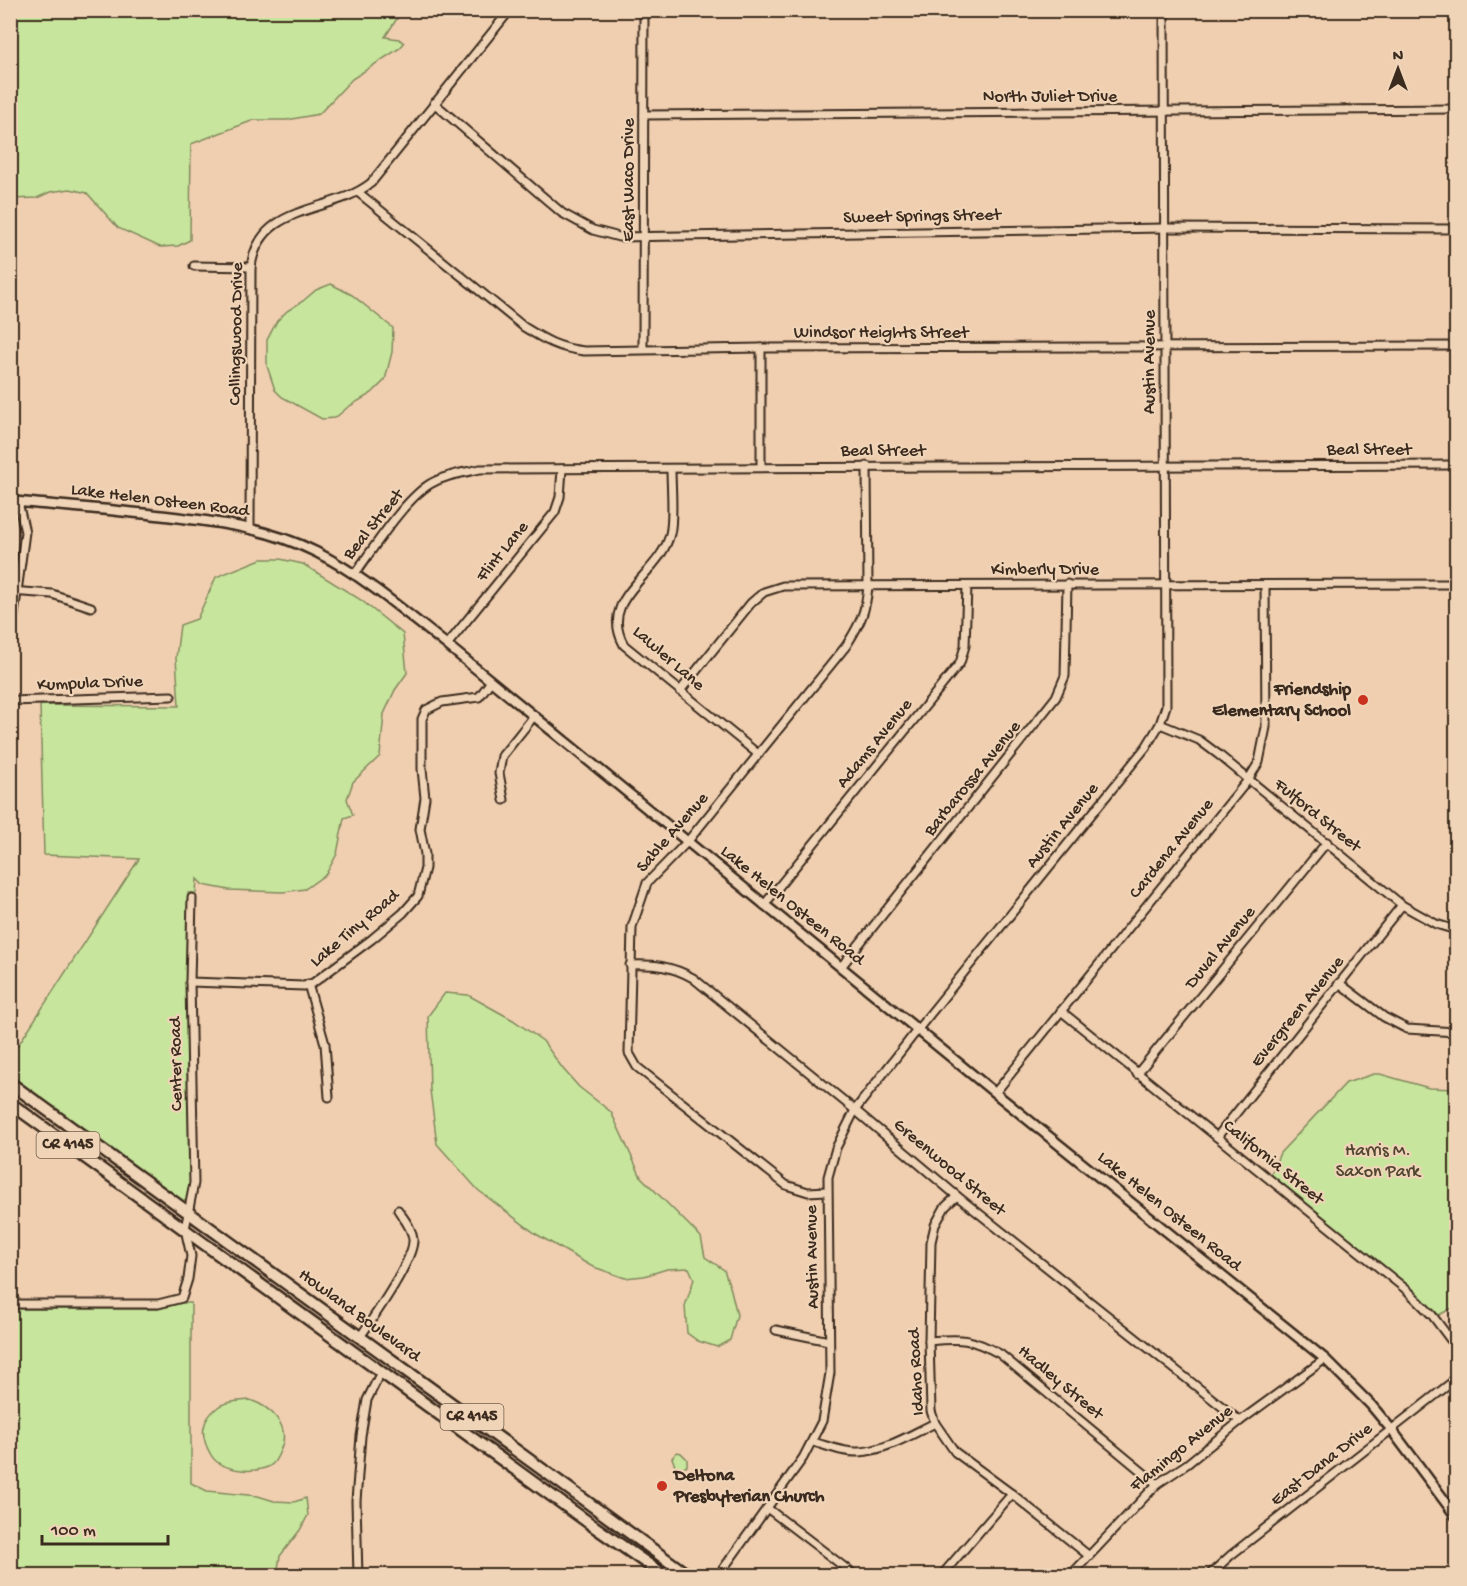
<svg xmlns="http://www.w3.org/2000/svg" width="1467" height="1586" viewBox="0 0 1467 1586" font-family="'Gochi Hand',sans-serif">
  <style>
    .green { fill: #c7e59c; stroke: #81885d; stroke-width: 1.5 }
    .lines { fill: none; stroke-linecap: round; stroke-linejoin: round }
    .minor-casing { stroke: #3b2a1e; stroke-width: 11 }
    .tertiary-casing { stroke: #3b2a1e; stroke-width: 13 }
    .primary-casing { stroke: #3b2a1e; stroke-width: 15 }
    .minor { stroke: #f0d4b7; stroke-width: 7 }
    .tertiary { stroke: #f0d4b7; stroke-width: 8 }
    .primary { stroke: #f0d4b7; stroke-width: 10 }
    .poi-dot { fill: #c8321e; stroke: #f0d4b7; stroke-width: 2 }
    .labels { text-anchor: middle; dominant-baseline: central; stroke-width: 4.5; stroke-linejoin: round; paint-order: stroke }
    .shield { fill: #f0d4b7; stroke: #715d4c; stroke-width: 1.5 }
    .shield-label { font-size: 16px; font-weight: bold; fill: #3b2a1e }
    .street-label { font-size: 18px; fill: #3b2a1e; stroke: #f0d4b7 }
    .poi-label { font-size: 18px; font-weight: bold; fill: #3b2a1e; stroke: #f0d4b7; text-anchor: end }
    .park-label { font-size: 18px; fill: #504631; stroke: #f0d4b7 }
  </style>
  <rect width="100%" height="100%" fill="#f0cfb0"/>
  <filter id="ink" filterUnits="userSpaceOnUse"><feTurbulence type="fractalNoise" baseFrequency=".0167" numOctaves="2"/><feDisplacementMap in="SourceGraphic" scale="12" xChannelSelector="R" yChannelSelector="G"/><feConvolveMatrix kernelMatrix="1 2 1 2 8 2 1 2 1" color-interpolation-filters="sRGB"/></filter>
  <g filter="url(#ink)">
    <g class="green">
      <path d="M10 11H402L385 37 399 39 404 43 400 48 352 79 319 114 287 120H254L191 144 190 240 178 246 160 247 118 228 87 193 70 189 50 192 37 198 11 199Z"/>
      <path d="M331 284 352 295 393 328 392 352 385 380 372 393 348 407 335 418 322 419 282 397 275 390 267 366V340L277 321 287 311 303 301 316 290Z"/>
      <path d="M261 559H280L303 564 361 600 403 634 407 673 395 690 384 714 380 756 353 782 347 799 353 815 344 818 337 854 326 874 305 889 283 892 229 890 203 885 197 879 196 893H188L186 987 190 1183 186 1204 11 1077V1056L139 859 44 855 40 705 179 706 176 658 180 625 197 619 216 577Z"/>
      <path d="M445 993 468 995 513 1020 543 1041 563 1069 579 1087 611 1112 641 1177 701 1237 705 1257 724 1270 731 1290 737 1315 730 1340 717 1347 698 1341 687 1333 685 1306 694 1279 689 1268 667 1269 644 1276 625 1278 591 1266 536 1234 478 1190 437 1144 430 1090 428 1016Z"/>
      <path d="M1374 1074H1380L1429 1088 1456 1089V1306L1439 1315 1391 1273 1271 1174 1280 1153 1346 1083Z"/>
      <path d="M182 1303H191V1483L207 1491 258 1496 274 1501 294 1502 306 1498 308 1515 300 1530 280 1556 277 1575H11V1309H158Z"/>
      <path d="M250 1400C271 1407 292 1426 280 1451 278 1456 275 1463 270 1466 253 1474 220 1471 211 1455 200 1436 200 1421 218 1407 225 1401 241 1401 250 1400Z"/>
      <path d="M677 1452 681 1453 687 1459V1466L680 1470 676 1468 672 1458Z"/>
    </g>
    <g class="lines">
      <g class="minor-casing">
        <g id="minor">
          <path d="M434 103 562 213 593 230 619 237 1165 228 1456 229"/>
          <path d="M644 115 1456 109"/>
          <path d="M359 193 524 327C545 340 558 348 584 351L761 348 1456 346"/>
          <path d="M194 266 251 267"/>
          <path d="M761 348V467"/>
          <path d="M643 349 644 10"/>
          <path d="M671 469C671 486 674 518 670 534 660 576 597 597 624 645L758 754"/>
          <path d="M250 528 251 267C260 202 330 215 371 183L510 10"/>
          <path d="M354 575C373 549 404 500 430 484 445 475 463 473 480 469L1456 465"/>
          <path d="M10 591 52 594 91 607"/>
          <path d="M10 624 13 622 25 532 18 502"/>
          <path d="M447 645 555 512 560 497 562 469"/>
          <path d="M680 691 751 603 764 592 783 586 1456 584"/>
          <path d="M10 701 171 696"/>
          <path d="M1160 724 1199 740 1219 755 1402 905 1436 924 1456 930"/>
          <path d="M504 800 499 773 502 756 534 716"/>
          <path d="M764 905 960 663 965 646 967 586"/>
          <path d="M630 965C654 964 672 966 693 978L855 1110 957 1196 1240 1421"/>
          <path d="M841 967 1056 697 1065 676 1067 584"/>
          <path d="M190 982 304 986 313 983 372 939 403 913 418 896 425 868V854L420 829 425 798 422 769V719L426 710 442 702 479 697 491 681"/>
          <path d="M1339 983 1384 1017 1407 1029 1456 1032"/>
          <path d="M308 984 325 1044 329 1097"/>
          <path d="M1061 1011 1408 1291 1432 1315 1456 1347"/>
          <path d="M1137 1074 1327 842"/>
          <path d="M995 1093 1248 780 1259 762 1266 727 1265 585"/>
          <path d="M1217 1137 1402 905"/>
          <path d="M827 1191 808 1192 786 1185 637 1067 629 1053 632 927 647 883 688 841 846 646C860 624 866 612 868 586L867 466"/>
          <path d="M957 1196 945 1207 935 1225 931 1242 929 1341 931 1411 935 1423 955 1452 1012 1494 1088 1555"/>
          <path d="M10 1304H158L182 1298 188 1279 191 1256 185 1229 194 1183 190 982 192 898"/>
          <path d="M776 1330 829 1341"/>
          <path d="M360 1337C373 1318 415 1259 413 1239 412 1228 404 1219 398 1210"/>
          <path d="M929 1341C961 1338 971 1338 1000 1354L1157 1484"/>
          <path d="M813 1442C828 1446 844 1453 859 1452 885 1451 912 1434 935 1423"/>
          <path d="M767 1508 856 1576"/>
          <path d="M358 1576 356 1501 361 1436 367 1400 381 1372"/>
          <path d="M718 1576 803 1458 822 1421 830 1373 828 1177 836 1148 855 1110 918 1029 1146 747 1160 724 1166 706 1164 10"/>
          <path d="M941 1576 1012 1494"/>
          <path d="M1070 1576 1157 1484 1187 1464 1240 1421 1325 1359"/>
          <path d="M1208 1576 1231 1555 1456 1379"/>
        </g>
      </g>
      <g class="tertiary-casing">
        <path id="tertiary" d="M10 501C62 506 114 510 166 516 218 522 268 528 316 552 364 576 405 612 447 645L995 1093 1325 1359 1371 1405 1391 1429 1456 1516"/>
      </g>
      <g class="primary-casing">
        <g id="primary">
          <path d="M10 1083 689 1576"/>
          <path d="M10 1103 592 1525 665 1576"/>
        </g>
      </g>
      <use href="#minor" class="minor"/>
      <use href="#tertiary" class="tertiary"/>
      <use href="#primary" class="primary"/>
    </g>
  </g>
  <g class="poi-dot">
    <circle cx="1363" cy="700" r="6"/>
    <circle cx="662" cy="1486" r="6"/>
  </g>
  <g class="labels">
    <g class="shield">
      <rect x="36.5" y="1132" width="63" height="26" rx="4.5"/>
      <rect x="440.5" y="1404" width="63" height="26" rx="4.5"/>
    </g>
    <g class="shield-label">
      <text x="68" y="1145">CR 4145</text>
      <text x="472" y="1417">CR 4145</text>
    </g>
    <g class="street-label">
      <text x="1050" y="97">North Juliet Drive</text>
      <text transform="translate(629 180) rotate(-90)">East Waco Drive</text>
      <text transform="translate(922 217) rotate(-1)">Sweet Springs Street</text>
      <text x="881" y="333">Windsor Heights Street</text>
      <text transform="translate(237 334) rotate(-89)">Collingswood Drive</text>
      <text transform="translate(1150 362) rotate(-90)">Austin Avenue</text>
      <text x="1369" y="450">Beal Street</text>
      <text x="883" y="451">Beal Street</text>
      <text transform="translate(160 501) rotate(7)">Lake Helen Osteen Road</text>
      <text transform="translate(374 525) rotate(-51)">Beal Street</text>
      <text transform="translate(503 552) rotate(-51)">Flint Lane</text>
      <text x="1045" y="570">Kimberly Drive</text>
      <text transform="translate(668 659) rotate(41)">Lawler Lane</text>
      <text transform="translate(90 684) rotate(-2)">Kumpula Drive</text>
      <text transform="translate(875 744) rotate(-51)">Adams Avenue</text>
      <text transform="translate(973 779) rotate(-51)">Barbarossa Avenue</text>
      <text transform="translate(1317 816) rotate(39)">Fulford Street</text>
      <text transform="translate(1063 826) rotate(-51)">Austin Avenue</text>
      <text transform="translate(673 833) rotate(-49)">Sable Avenue</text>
      <text transform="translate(1172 849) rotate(-51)">Cardena Avenue</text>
      <text transform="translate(792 906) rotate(39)">Lake Helen Osteen Road</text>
      <text transform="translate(355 929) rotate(-40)">Lake Tiny Road</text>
      <text transform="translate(1221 948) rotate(-51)">Duval Avenue</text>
      <text transform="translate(1298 1012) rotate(-51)">Evergreen Avenue</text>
      <text transform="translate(177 1064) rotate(-91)">Center Road</text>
      <text transform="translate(1273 1163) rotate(39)">California Street</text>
      <text transform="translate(949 1168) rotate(40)">Greenwood Street</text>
      <text transform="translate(1169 1212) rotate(39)">Lake Helen Osteen Road</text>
      <text transform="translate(813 1257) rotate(-91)">Austin Avenue</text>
      <text transform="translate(359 1316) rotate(36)">Howland Boulevard</text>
      <text transform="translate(917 1372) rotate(-93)">Idaho Road</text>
      <text transform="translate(1060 1383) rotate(40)">Hadley Street</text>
      <text transform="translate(1182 1449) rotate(-39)">Flamingo Avenue</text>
      <text transform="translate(1322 1465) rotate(-38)">East Dana Drive</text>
    </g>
    <g class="poi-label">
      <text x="1351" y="690">Friendship<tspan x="1351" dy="21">Elementary School</tspan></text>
      <text x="674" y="1476" text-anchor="start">Deltona<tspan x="674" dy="21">Presbyterian Church</tspan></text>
    </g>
    <g class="park-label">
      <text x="1378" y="1151">Harris M.<tspan x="1378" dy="21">Saxon Park</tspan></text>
    </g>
  </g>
  <rect width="1467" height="1586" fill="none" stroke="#f0d4b7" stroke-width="36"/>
  <rect x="18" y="18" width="1431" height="1550" fill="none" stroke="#3b2a1e" stroke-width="2" filter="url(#ink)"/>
  <g transform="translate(1398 69)" stroke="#f0d4b7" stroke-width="4.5" paint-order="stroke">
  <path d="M0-4.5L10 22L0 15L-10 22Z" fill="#3b2a1e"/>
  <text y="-9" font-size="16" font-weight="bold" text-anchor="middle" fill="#3b2a1e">N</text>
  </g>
  <path d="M42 1535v9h126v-9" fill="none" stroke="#3b2a1e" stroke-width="3"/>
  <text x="51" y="1535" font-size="18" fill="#3b2a1e" stroke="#f0d4b7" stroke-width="4.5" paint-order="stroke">100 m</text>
</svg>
